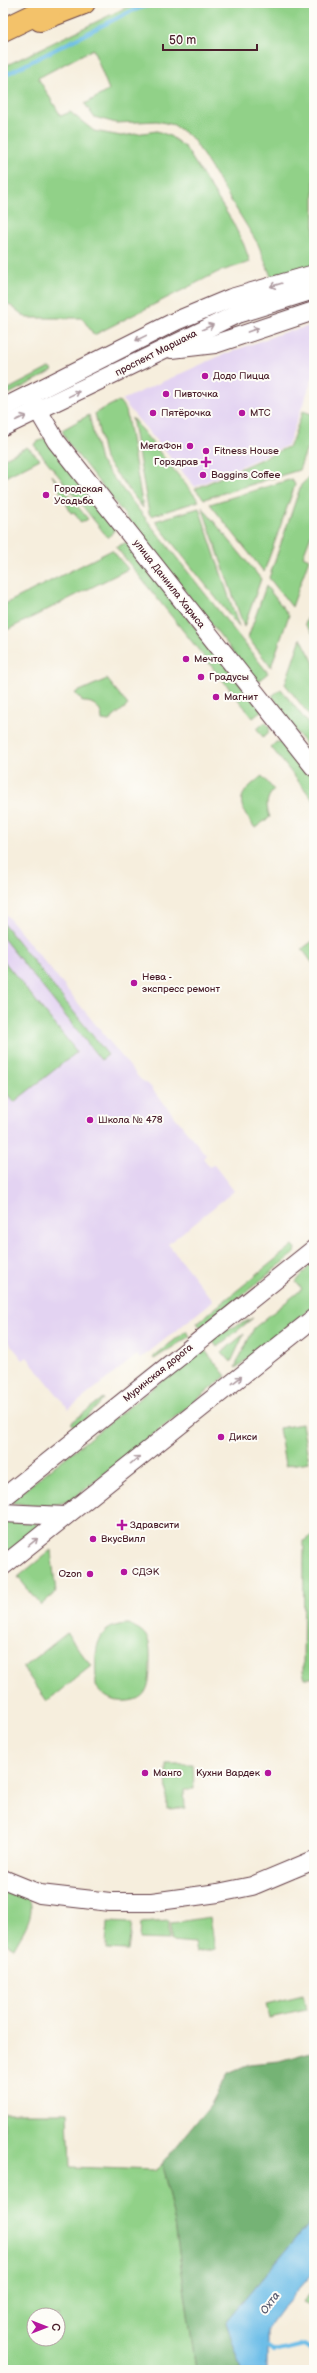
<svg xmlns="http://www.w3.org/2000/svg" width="317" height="2373" viewBox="0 0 317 2373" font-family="'Balsamiq Sans',sans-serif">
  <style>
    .built { fill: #e3d3f2 }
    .green { fill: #91d188; stroke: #6e785a; fill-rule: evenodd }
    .forest { fill: #74b374; stroke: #5f6950 }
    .water { fill: #6dbee8; stroke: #5c6e8a }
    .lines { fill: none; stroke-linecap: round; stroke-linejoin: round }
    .stream { stroke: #6dbee8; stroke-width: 4 }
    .minor-casing { stroke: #643e46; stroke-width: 20 }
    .major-casing { stroke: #643e46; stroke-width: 24 }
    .highway-casing { stroke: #643e46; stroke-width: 24 }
    .minor { stroke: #fff; stroke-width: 18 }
    .major { stroke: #f3c26a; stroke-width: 22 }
    .highway { stroke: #f3c26a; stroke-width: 22 }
    .oneway { stroke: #ae9aa0 }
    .poi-dot { fill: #b5179e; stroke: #fdfcf7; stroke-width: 1.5 }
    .labels { text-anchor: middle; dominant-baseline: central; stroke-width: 4; stroke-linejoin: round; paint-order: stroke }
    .street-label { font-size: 10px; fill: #4a1f2b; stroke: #fdfcf7 }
    .poi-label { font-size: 10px; fill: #4a1f2b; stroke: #fdfcf7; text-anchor: start }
    .water-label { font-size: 11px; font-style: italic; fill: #56576d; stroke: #fdfcf7 }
  </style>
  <rect width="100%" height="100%" fill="#fdfcf7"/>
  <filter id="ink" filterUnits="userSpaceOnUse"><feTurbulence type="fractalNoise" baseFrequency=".025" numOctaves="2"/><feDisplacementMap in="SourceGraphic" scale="8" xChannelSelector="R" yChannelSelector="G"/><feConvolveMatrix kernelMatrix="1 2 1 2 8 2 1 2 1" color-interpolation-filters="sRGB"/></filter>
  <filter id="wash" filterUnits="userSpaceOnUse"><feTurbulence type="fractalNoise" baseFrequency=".012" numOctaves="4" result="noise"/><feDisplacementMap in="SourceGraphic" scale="16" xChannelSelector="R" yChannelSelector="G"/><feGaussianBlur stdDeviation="0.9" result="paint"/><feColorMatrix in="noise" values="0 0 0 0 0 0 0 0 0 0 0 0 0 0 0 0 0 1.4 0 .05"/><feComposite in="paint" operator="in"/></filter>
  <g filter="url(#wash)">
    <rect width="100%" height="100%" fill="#f6eedd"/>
    <g class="built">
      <path d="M314 325V374L288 445 195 487 122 400 220 356 282 333Z"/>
      <path d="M3 911 140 1079 149 1085 206 1155 203 1158 210 1167 214 1165 234 1191 168 1244 213 1301 140 1359 137 1355 69 1409 27 1357 23 1360 3 1335Z"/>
    </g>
    <g class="green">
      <path d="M135 3H314V268L272 279 258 244 193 139 174 125 157 121 116 123 94 117 85 104 109 90 93 49 38 78 61 116 70 112 94 131 121 136 157 131 170 136 185 147 232 221 244 245 250 262 218 272 94 335 82 318H27L3 300V67Z"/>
      <path d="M49 368 53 371 3 397V392Z"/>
      <path d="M119 401 126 410 143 508 105 459 95 413Z"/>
      <path d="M303 411 314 415V429L299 470 204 499 195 489 290 446Z"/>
      <path d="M89 415 100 461 268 673 257 682 68 443 62 430Z"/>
      <path d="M132 418 199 501 151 516 149 513Z"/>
      <path d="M45 438 116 528 108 538 34 445 35 443Z"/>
      <path d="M27 447 40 459 3 478V459Z"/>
      <path d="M314 473V527L303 556 309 559 292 607 269 578 301 485Z"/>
      <path d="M52 475 88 519 81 523 74 512 71 513Z"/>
      <path d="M292 479 295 485 264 572 210 504Z"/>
      <path d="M202 507 261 579 244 627Z"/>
      <path d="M199 508 239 627 155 521Z"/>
      <path d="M127 542 262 711 253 718 116 547Z"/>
      <path d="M112 550 128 569 3 632V605Z"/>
      <path d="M266 586 289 615 271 667 248 638Z"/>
      <path d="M310 612 314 613V635L305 624Z"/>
      <path d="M301 638 314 663V721L285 684Z"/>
      <path d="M107 679 128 705 109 721 102 720C102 709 94 701 83 702L75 693Z"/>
      <path d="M281 689 314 731V754L280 712 282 711 272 696Z"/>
      <path d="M265 722 270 727 268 733 263 737 257 729Z"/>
      <path d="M276 742H283L314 781V801L271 747Z"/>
      <path d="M262 776 274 790C265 799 266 807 270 817L255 828C236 802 236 796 262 776Z"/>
      <path d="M3 923 108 1055 101 1060 3 938Z"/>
      <path d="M314 940V965L302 949Z"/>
      <path d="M3 960 77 1052 14 1102 3 1089Z"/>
      <path d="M293 1245 296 1248 295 1253 201 1328 197 1323Z"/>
      <path d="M314 1260V1306L236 1368 235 1367 254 1328 302 1289 296 1282Z"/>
      <path d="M253 1318 217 1347 212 1340 223 1332Z"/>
      <path d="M186 1331 190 1336 154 1359 153 1357Z"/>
      <path d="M244 1334 231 1362 222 1352Z"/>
      <path d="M203 1348 226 1376 73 1499C50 1509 37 1506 13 1503V1499Z"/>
      <path d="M103 1398 104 1399 79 1426H74L71 1423Z"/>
      <path d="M302 1424 309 1462 285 1466 279 1428Z"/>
      <path d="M3 1522 36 1523 38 1528 3 1556Z"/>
      <path d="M314 1533V1678H305L303 1672 304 1541Z"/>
      <path d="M51 1550 56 1592 41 1605 18 1577Z"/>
      <path d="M128 1624C135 1627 142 1630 146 1636 151 1644 150 1654 150 1664 150 1688 147 1703 119 1701 110 1701 101 1694 96 1686 96 1658 90 1625 128 1624Z"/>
      <path d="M67 1633 91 1666 47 1701 23 1668Z"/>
      <path d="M166 1764H193L194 1789H184L185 1808 167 1809Z"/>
      <path d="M3 1887 28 1897C38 1913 21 1934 14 1948L5 1943 3 1947Z"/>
      <path d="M210 1917 215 1949 196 1953 194 1943 171 1941V1923Z"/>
      <path d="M169 1921V1940L140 1939 141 1923Z"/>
      <path d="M107 1922 132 1923 128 1950 106 1949Z"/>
      <path d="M303 1995 306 2010 269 2018 266 2004Z"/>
      <path d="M3 2113H68L70 2167 154 2170 162 2164 175 2224 196 2370H3ZM34 2315H58V2339H34Z"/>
      <path d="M314 2288V2308L303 2303Z"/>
    </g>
    <path class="forest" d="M314 2051V2216L226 2322 242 2370H196L175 2224 162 2164 211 2104 228 2073 249 2064 279 2061Z"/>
    <path class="water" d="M314 2216V2272L284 2306 267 2329V2370H242L226 2322Z"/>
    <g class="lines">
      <g class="stream">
        <path d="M3 76 129 12 154 3"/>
        <path d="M263 2345 274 2352 304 2345 314 2352"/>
      </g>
    </g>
  </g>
  <g filter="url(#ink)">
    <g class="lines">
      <g class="minor-casing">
        <g id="minor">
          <path d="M172 349 215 344 314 311"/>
          <path d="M29 395 56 441 314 767"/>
          <path d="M3 408 176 321 231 298 314 274"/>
          <path d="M3 427 237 314 314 290"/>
          <path d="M3 1498 314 1249"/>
          <path d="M3 1513 65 1516"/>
          <path d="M3 1566 314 1318"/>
          <path d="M3 1879 40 1894 110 1902H152L218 1893 252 1886 314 1860"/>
        </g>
      </g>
      <g class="major-casing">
        <path id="major" d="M40 20 84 3"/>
      </g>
      <g class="highway-casing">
        <path id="highway" d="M3 30 59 3"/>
      </g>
      <use href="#minor" class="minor"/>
      <use href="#major" class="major"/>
      <use href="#highway" class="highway"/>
    </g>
    <defs><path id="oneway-shaft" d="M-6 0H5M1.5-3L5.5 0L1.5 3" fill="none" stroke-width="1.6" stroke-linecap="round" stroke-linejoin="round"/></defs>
    <g class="oneway">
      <use href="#oneway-shaft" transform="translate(276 285) rotate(164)"/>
      <use href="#oneway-shaft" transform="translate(208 327) rotate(-24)"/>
      <use href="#oneway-shaft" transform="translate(253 330) rotate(-20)"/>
      <use href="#oneway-shaft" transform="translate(141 338) rotate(154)"/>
      <use href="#oneway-shaft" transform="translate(74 394) rotate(-26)"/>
      <use href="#oneway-shaft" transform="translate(21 418) rotate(-25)"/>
      <use href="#oneway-shaft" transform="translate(237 1380) rotate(-38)"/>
      <use href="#oneway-shaft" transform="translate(135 1460) rotate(-39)"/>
      <use href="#oneway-shaft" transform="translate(33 1542) rotate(-39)"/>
    </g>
  </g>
  <g class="poi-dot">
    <circle cx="205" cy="376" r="4"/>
    <circle cx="166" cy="394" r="4"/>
    <circle cx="153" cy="413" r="4"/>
    <circle cx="242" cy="413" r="4"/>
    <circle cx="190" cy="446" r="4"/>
    <circle cx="206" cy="451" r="4"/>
    <path d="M204 456h4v4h4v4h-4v4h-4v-4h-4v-4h4z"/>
    <circle cx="203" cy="475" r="4"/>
    <circle cx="46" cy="495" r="4"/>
    <circle cx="186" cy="659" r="4"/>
    <circle cx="201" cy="677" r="4"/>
    <circle cx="216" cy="697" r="4"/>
    <circle cx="134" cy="983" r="4"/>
    <circle cx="90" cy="1120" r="4"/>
    <circle cx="221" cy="1437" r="4"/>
    <path d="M120 1519h4v4h4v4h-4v4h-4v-4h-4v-4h4z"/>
    <circle cx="93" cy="1539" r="4"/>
    <circle cx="124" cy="1572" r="4"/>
    <circle cx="90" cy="1574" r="4"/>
    <circle cx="145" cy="1773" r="4"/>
    <circle cx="268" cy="1773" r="4"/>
  </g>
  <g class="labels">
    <g class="street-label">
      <text transform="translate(156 353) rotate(-27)">проспект Маршака</text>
      <text transform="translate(169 584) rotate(52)">улица Даниила Хармса</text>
      <text transform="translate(158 1373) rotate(-39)">Муринская дорога</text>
    </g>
    <g class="poi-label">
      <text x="213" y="376">Додо Пицца</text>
      <text x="174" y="394">Пивточка</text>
      <text x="161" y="413">Пятёрочка</text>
      <text x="250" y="413">МТС</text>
      <text x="182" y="446" text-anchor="end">МегаФон</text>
      <text x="214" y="451">Fitness House</text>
      <text x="198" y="462" text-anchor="end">Горздрав</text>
      <text x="211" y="475">Baggins Coffee</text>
      <text x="54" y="489">Городская<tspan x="54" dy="12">Усадьба</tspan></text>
      <text x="194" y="659">Мечта</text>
      <text x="209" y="677">Градусы</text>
      <text x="224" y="697">Магнит</text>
      <text x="142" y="977">Нева -<tspan x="142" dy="12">экспресс ремонт</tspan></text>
      <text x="98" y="1120">Школа № 478</text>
      <text x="229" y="1437">Дикси</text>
      <text x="130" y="1525">Здравсити</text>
      <text x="101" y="1539">ВкусВилл</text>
      <text x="132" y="1572">СДЭК</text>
      <text x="82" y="1574" text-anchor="end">Ozon</text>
      <text x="153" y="1773">Манго</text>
      <text x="260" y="1773" text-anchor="end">Кухни Вардек</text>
    </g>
    <g class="water-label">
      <text transform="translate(270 2303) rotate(-54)">Охта</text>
    </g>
  </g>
  <rect width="317" height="2373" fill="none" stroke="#fdfcf7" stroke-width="16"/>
  <g transform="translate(46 2327) rotate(90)"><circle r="19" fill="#fdfcf7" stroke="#b5a4a5"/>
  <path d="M0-3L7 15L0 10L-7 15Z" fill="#b5179e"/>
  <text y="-6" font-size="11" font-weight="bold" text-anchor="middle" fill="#4a1f2b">С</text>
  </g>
  <path d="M163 44v6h94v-6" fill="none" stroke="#4a1f2b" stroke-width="2"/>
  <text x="169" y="44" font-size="12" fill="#4a1f2b" stroke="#fdfcf7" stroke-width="3" paint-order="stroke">50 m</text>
</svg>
